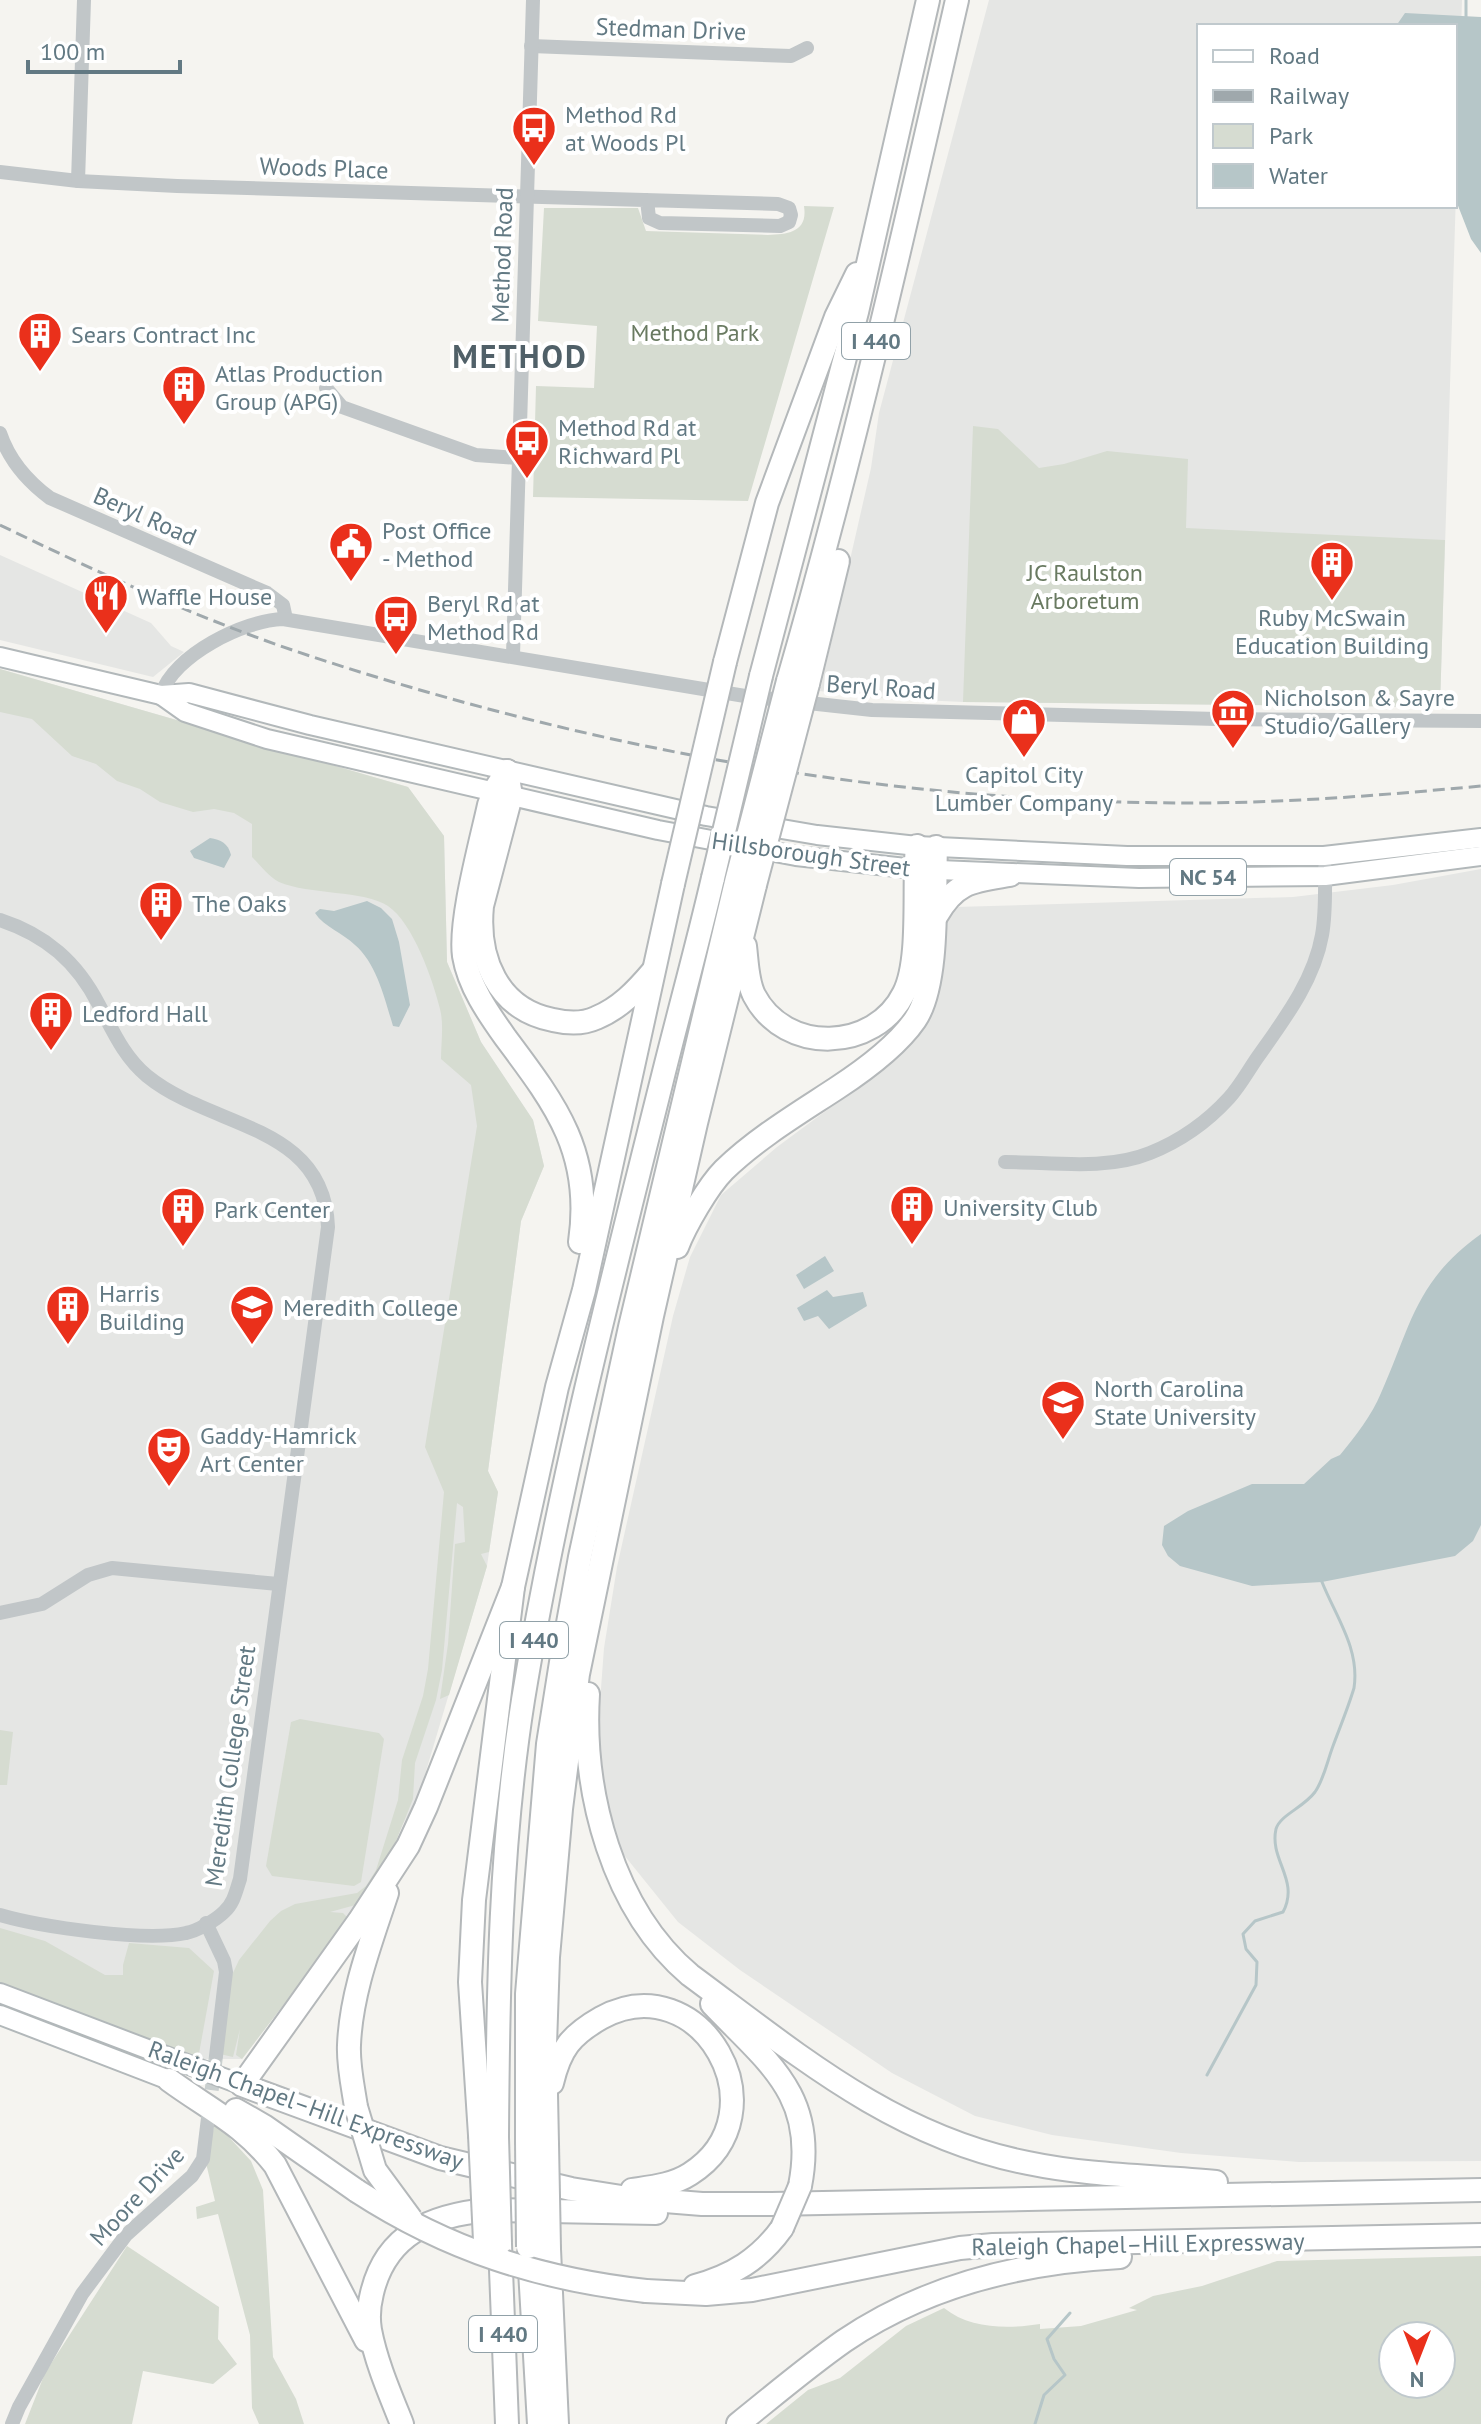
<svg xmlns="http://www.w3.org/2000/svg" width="1481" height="2424" viewBox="0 0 1481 2424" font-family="'PT Sans',sans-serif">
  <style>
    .built { fill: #e5e6e4; fill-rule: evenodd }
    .green { fill: #d6dcd1; fill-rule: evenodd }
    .water { fill: #b6c6c8 }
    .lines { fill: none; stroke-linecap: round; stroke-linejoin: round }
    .stream { stroke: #b6c6c8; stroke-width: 3 }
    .minor-tunnel { stroke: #c9cfcf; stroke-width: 14; stroke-dasharray: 14 7; stroke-linecap: butt }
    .major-casing { stroke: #b2b8ba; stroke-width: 22 }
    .highway-casing { stroke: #b4b8ba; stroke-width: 26 }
    .minor { stroke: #c1c6c8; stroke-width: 14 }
    .major { stroke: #fff; stroke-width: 18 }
    .highway { stroke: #fff; stroke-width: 22 }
    .rail { stroke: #9fa8ac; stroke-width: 3; stroke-dasharray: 12 6; stroke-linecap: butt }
    .highway-bridge-casing { stroke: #b4b8ba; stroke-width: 26; stroke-linecap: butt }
    .highway-bridge { stroke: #fff; stroke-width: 22 }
    .labels { text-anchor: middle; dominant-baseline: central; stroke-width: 8; stroke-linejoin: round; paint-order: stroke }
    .shield { fill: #fff; stroke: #91a1a8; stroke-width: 2 }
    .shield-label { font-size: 22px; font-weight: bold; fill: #627983 }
    .street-label { font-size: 24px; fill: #627983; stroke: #fff }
    .poi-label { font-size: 24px; fill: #627983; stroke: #fff; text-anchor: start }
    .park-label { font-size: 24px; fill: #697a61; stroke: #fff }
    .district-label { font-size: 32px; font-weight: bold; letter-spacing: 2px; fill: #506068; stroke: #fff }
  </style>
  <rect width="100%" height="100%" fill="#f5f4f0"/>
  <g class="built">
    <path d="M989 0H1462L1440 707 963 702 858 697 820 691 871 468 879 413ZM1199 26H1455V206H1199Z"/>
    <path d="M0 555 151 623 171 646 184 652 153 677 0 640Z"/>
    <path d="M0 669 408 787 444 836 447 962 481 1042 533 1120 544 1166 521 1221 488 1471 498 1492 487 1566 418 1798 349 1919 242 2059H198L0 1984Z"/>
    <path d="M1481 869V2161L1299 2162 1181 2153 1052 2135 975 2116 892 2073 740 1970 678 1922 620 1850 603 1787 598 1729 604 1648 617 1567 673 1316 690 1257 721 1195 777 1147 896 1059 927 1022 941 965 944 928 955 907 1293 897 1393 885Z"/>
  </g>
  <g class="green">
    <path d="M804 206 834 207 748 501 533 497 536 386 594 388 597 326 538 321 544 208H638L646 231 768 235C789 234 808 232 804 206Z"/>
    <path d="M973 426 998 429 1039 468 1064 464 1107 451 1188 459 1186 528 1445 540 1440 707 963 702Z"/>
    <path d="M0 669 408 787 444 836 447 962 481 1042 533 1120 544 1166 521 1221 488 1471 498 1492 489 1552 481 1554 487 1566 449 1695 440 1699 448 1644 455 1544 465 1542 463 1507 457 1503 442 1670 436 1700 415 1763 413 1799 390 1856 359 1904 330 1912 343 1913 349 1919 242 2059 236 2055 240 2029 233 2057 220 2054 232 1975 239 1960 270 1921 281 1911 295 1904 357 1893 366 1886 376 1870 398 1800 402 1760 423 1696 428 1669 444 1492 425 1447 477 1126 471 1085 441 1059C441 1043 444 1024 440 1009 433 980 413 923 388 906 364 890 309 895 279 882 269 877 260 865 252 857V824L234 813 214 809 193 812 160 802 140 789 117 781 96 764 72 756 32 719 0 712Z"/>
    <path d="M300 1719 379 1733 384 1739 361 1882 354 1886 272 1876 266 1866 291 1722Z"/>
    <path d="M0 1730 13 1732 7 1785H0Z"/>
    <path d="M0 1928 45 1941 105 1975H123V1965L129 1943 189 1948 214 1971 198 2059 0 1984Z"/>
    <path d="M215 2122 251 2161 263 2190 273 2357 296 2399 304 2424H259L252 2408 250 2335 218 2214 197 2219 196 2207 215 2201 206 2163Z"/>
    <path d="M127 2246 219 2307 218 2339 237 2364 213 2384 143 2371 132 2424H25L45 2373Z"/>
    <path d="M1481 2256V2424H766L808 2390 840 2378 906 2326 944 2308C970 2329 1008 2329 1040 2324V2329L1081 2326 1137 2310 1129 2308 1153 2296 1202 2286 1277 2261ZM1393 2336H1441V2384H1393Z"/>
  </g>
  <g class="water">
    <path d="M1405 13 1481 17V253L1471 239 1455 198V26H1396Z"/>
    <path d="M210 838C221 840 228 843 231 855L224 868 194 858 190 851Z"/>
    <path d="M367 901 381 908 392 919 399 942 410 1005 399 1027 393 1026C385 1000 377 964 355 945 343 933 324 927 315 913L320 909 334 911Z"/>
    <path d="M1481 1234V1525L1473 1541 1455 1556 1322 1582 1252 1586 1180 1566 1168 1556 1162 1545 1164 1526 1188 1511 1252 1484H1304L1331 1459 1340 1455C1355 1437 1372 1415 1381 1393 1411 1326 1415 1281 1481 1234Z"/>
    <path d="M825 1256 834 1271 804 1289 796 1275Z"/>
    <path d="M827 1290 833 1297 863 1292 867 1306 829 1329 818 1316 804 1321 797 1308Z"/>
  </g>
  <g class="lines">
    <g class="stream">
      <path d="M1466 17V0"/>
      <path d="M1207 2075 1256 1985 1257 1962 1246 1949 1243 1934 1255 1921 1283 1912C1300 1880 1269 1860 1276 1829 1280 1815 1303 1808 1315 1792 1324 1779 1327 1762 1333 1746 1340 1727 1348 1708 1354 1688 1360 1649 1336 1617 1322 1582"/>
      <path d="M1035 2424 1044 2395 1065 2375 1054 2359 1047 2339 1070 2313"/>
    </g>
    <path class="minor-tunnel" d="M209 2111 216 2056"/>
    <g class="major-casing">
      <g id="major">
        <path d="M0 657 161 695 189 693 310 725 706 816 817 835 917 846 1127 856H1324L1481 838"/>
        <path d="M161 695 185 712 267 739 658 830 796 856 915 869 1139 878 1325 876 1481 856"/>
        <path d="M0 1993 242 2085"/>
        <path d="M0 2015 169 2080"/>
      </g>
    </g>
    <g class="highway-casing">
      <g id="highway">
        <path d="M725 662 767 503 836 317 857 274"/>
        <path d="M761 676 857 312 928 0"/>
        <path d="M788 681C853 457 905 228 957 0"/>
        <path d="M808 684 838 561"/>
        <path d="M507 771 494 791 489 805C481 842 459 921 464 956 469 986 488 1013 505 1037 556 1105 593 1153 580 1242"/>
        <path d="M507 771 511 796 482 906C477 958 497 1009 553 1020 566 1023 583 1024 596 1018 620 1008 636 991 653 971"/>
        <path d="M937 915C956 881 974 881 1010 875"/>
        <path d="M745 946C747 962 747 981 754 995 785 1055 875 1052 904 993 921 960 913 885 917 846"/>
        <path d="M677 1247C685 1226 708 1186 724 1170 757 1138 799 1113 837 1088 863 1071 897 1046 915 1020 940 984 934 891 936 847"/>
        <path d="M513 1587 426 1807 408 1846 359 1921 242 2085 440 2158 571 2189 628 2198 702 2204H771L1481 2190"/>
        <path d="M588 1694C582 1792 612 1909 690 1975 797 2054 894 2137 1028 2163 1090 2176 1153 2176 1216 2182"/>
        <path d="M712 2004C767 2062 818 2095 800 2186"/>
        <path d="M169 2080C210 2110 243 2124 275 2165L366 2340"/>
        <path d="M552 2083C560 2049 571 2035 601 2018 700 1963 786 2113 690 2174 673 2185 652 2187 632 2190"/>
        <path d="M356 2107C353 2087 348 2065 349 2045 351 1993 371 1942 387 1893"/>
        <path d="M236 2110 264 2126 357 2191"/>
        <path d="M480 2135 470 1982 474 1900 513 1587 557 1387 584 1290 673 884"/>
        <path d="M497 2137C498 1991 500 1845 523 1700 557 1493 610 1288 661 1084 678 1015 697 947 713 878"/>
        <path d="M527 2141V1994L548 1744 562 1656 580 1557 630 1327 736 882"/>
        <path d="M547 2144 545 2045 548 1957 561 1809 578 1674 652 1316 696 1123 755 885"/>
        <path d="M500 2244 507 2424"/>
        <path d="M549 2249 557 2424"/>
        <path d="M529 2253 539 2424"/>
        <path d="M695 2286C732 2276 760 2259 782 2228"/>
        <path d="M646 2291 706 2294 752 2290 960 2248 993 2245 1481 2235"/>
        <path d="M402 2424C390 2394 376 2362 370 2330 368 2318 369 2305 372 2293 386 2234 432 2215 488 2210L656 2213"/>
        <path d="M738 2424C773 2396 807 2367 844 2341 925 2286 1023 2262 1120 2257"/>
      </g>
    </g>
    <g class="minor">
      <path d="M531 46 791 56 807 48"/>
      <path d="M0 172 78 181 177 186 778 204 789 208 791 215 789 222 780 226 660 223 649 218 647 200"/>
      <path d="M78 181 84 0"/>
      <path d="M326 388 342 407 476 455 517 458"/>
      <path d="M0 433C9 460 27 481 50 498L267 593 283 605 286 619"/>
      <path d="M513 655 533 0"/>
      <path d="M161 695C173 655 245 620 283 619L745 696 872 710 1217 719 1481 721"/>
      <path d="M0 920C46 935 77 962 99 1005 113 1031 124 1057 147 1076 212 1129 324 1123 328 1227L240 1879C236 1891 234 1903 224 1912 216 1920 197 1931 186 1933 146 1942 41 1927 0 1915"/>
      <path d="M1005 1162C1051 1162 1106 1171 1150 1153 1180 1141 1208 1121 1229 1098 1240 1086 1248 1071 1257 1058 1283 1021 1314 981 1322 935 1326 913 1325 890 1325 868"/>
      <path d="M0 1613 42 1604 88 1575 112 1568 278 1584"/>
      <path d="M206 1923 224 1961 226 1972 216 2056"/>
      <path d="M12 2424 19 2407 82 2294 126 2235 192 2176 203 2159 208 2118"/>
    </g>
    <use href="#major" class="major"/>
    <use href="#highway" class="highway"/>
    <path class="rail" d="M0 525C101 574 204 621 310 656 596 750 890 803 1191 803 1288 803 1384 795 1481 786"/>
    <g class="highway-bridge-casing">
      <g id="highway-bridge">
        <path d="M713 878 761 676"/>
        <path d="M736 882 788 681"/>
        <path d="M673 884 725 662"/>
        <path d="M755 885 808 684"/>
        <path d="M356 2107 375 2170 411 2219"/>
        <path d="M480 2135 485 2241"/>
        <path d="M497 2137 500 2243"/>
        <path d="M527 2141 528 2247"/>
        <path d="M547 2144 549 2249"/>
        <path d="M357 2191C448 2250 539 2279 646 2291"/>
        <path d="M782 2228 800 2186"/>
      </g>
    </g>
    <use href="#highway-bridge" class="highway-bridge"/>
  </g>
  <defs>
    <g id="bus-pin" transform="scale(2.3)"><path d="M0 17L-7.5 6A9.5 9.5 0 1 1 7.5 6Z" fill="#ea301b" stroke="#fff"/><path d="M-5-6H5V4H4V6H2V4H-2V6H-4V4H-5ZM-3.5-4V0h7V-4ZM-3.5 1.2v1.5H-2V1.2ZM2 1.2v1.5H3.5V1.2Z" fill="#fff"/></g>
    <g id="building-pin" transform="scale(2.3)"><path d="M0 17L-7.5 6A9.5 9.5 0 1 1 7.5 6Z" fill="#ea301b" stroke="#fff"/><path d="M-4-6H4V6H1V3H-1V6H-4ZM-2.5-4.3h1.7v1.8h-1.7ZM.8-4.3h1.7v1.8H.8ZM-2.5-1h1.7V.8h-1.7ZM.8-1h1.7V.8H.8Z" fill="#fff"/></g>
    <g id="civic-pin" transform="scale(2.3)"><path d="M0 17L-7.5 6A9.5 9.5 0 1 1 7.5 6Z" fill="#ea301b" stroke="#fff"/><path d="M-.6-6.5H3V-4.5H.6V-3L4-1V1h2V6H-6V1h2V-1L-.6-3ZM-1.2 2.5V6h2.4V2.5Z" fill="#fff"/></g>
    <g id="restaurant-pin" transform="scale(2.3)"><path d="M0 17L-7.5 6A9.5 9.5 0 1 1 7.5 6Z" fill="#ea301b" stroke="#fff"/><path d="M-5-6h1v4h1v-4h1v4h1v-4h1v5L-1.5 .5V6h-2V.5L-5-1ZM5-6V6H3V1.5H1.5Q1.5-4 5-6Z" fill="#fff"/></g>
    <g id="museum-pin" transform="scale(2.3)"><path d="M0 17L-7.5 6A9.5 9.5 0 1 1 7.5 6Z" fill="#ea301b" stroke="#fff"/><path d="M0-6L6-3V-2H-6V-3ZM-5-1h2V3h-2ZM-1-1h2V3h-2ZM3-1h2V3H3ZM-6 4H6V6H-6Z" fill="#fff"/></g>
    <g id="shop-pin" transform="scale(2.3)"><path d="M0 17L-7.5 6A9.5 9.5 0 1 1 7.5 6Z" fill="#ea301b" stroke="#fff"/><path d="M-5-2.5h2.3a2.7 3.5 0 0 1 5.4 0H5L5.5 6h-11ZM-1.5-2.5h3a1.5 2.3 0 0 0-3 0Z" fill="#fff"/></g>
    <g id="university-pin" transform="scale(2.3)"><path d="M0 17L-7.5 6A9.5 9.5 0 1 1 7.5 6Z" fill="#ea301b" stroke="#fff"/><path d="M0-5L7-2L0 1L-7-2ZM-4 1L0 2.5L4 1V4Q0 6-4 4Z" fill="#fff"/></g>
    <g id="theatre-pin" transform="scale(2.3)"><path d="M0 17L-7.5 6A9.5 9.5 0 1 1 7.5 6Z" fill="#ea301b" stroke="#fff"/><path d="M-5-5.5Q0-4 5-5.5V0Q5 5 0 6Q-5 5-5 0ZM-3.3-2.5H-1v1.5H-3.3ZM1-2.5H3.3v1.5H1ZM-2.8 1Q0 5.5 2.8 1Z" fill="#fff"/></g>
  </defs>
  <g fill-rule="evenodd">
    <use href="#bus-pin" x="534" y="128"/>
    <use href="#building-pin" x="40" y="334"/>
    <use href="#building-pin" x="184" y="387"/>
    <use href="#bus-pin" x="527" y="441"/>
    <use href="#civic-pin" x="351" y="544"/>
    <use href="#building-pin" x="1332" y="563"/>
    <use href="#restaurant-pin" x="106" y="596"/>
    <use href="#bus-pin" x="396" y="617"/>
    <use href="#museum-pin" x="1233" y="711"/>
    <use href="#shop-pin" x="1024" y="720"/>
    <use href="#building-pin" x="161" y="903"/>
    <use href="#building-pin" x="51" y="1013"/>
    <use href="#building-pin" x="912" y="1207"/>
    <use href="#building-pin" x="183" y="1209"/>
    <use href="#building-pin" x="68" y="1307"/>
    <use href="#university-pin" x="252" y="1307"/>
    <use href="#university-pin" x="1063" y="1402"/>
    <use href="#theatre-pin" x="169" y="1449"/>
  </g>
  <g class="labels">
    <g class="shield">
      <rect x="842" y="323" width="68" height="36" rx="6"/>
      <rect x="1170" y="859" width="76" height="36" rx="6"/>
      <rect x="500" y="1622" width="68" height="36" rx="6"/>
      <rect x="469" y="2316" width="68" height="36" rx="6"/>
    </g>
    <g class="shield-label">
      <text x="876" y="341">I 440</text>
      <text x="1208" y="877">NC 54</text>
      <text x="534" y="1640">I 440</text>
      <text x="503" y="2334">I 440</text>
    </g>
    <g class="street-label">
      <text transform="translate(671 29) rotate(2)">Stedman Drive</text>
      <text transform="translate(324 168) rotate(2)">Woods Place</text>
      <text transform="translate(502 255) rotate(-88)">Method Road</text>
      <text transform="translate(145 516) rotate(24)">Beryl Road</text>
      <text transform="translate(881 687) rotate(4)">Beryl Road</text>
      <text transform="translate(811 854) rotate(8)">Hillsborough Street</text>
      <text transform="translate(230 1766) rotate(-82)">Meredith College Street</text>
      <text transform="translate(306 2105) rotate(20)">Raleigh Chapel–Hill Expressway</text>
      <text transform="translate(137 2196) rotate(-47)">Moore Drive</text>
      <text transform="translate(1138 2244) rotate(-1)">Raleigh Chapel–Hill Expressway</text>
    </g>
    <g class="poi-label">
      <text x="565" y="114">Method Rd<tspan x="565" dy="28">at Woods Pl</tspan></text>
      <text x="71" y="334">Sears Contract Inc</text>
      <text x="215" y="373">Atlas Production<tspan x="215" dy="28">Group (APG)</tspan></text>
      <text x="558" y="427">Method Rd at<tspan x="558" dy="28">Richward Pl</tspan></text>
      <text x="382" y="530">Post Office<tspan x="382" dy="28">- Method</tspan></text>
      <text x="137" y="596">Waffle House</text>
      <text x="427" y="603">Beryl Rd at<tspan x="427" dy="28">Method Rd</tspan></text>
      <text x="1332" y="617" text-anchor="middle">Ruby McSwain<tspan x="1332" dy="28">Education Building</tspan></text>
      <text x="1264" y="697">Nicholson &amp; Sayre<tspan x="1264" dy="28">Studio/Gallery</tspan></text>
      <text x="1024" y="774" text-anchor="middle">Capitol City<tspan x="1024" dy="28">Lumber Company</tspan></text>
      <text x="192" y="903">The Oaks</text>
      <text x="82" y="1013">Ledford Hall</text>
      <text x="943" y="1207">University Club</text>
      <text x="214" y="1209">Park Center</text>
      <text x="99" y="1293">Harris<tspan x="99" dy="28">Building</tspan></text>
      <text x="283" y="1307">Meredith College</text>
      <text x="1094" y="1388">North Carolina<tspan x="1094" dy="28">State University</tspan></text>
      <text x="200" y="1435">Gaddy-Hamrick<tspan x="200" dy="28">Art Center</tspan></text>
    </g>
    <g class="park-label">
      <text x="695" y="332">Method Park</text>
      <text x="1085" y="572">JC Raulston<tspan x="1085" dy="28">Arboretum</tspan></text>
    </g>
    <g class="district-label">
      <text x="520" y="356">METHOD</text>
    </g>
  </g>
  <rect x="1197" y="24" width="260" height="184" fill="#ffffff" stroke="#c0c9cd" stroke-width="2"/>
  <rect x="1213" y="50" width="40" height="12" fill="#ffffff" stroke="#c0c9cd" stroke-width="2"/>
  <text x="1269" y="64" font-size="24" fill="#627983">Road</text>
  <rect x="1213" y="90" width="40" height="12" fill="#9fa8ac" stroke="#c0c9cd" stroke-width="2"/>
  <text x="1269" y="104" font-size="24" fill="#627983">Railway</text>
  <rect x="1213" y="124" width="40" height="24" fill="#d6dcd1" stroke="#c0c9cd" stroke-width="2"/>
  <text x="1269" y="144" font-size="24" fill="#627983">Park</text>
  <rect x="1213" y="164" width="40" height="24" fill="#b6c6c8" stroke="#c0c9cd" stroke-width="2"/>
  <text x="1269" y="184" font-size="24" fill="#627983">Water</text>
  <g transform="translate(1417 2360) rotate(180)"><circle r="38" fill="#ffffff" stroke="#c0c9cd" stroke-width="2"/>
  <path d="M0-6L14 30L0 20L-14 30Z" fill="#ea301b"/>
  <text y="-12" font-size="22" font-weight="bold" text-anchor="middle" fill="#627983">N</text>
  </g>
  <path d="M28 60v12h152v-12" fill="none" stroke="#627983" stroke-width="4"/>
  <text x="40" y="60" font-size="24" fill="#627983" stroke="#ffffff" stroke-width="6" paint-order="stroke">100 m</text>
</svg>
